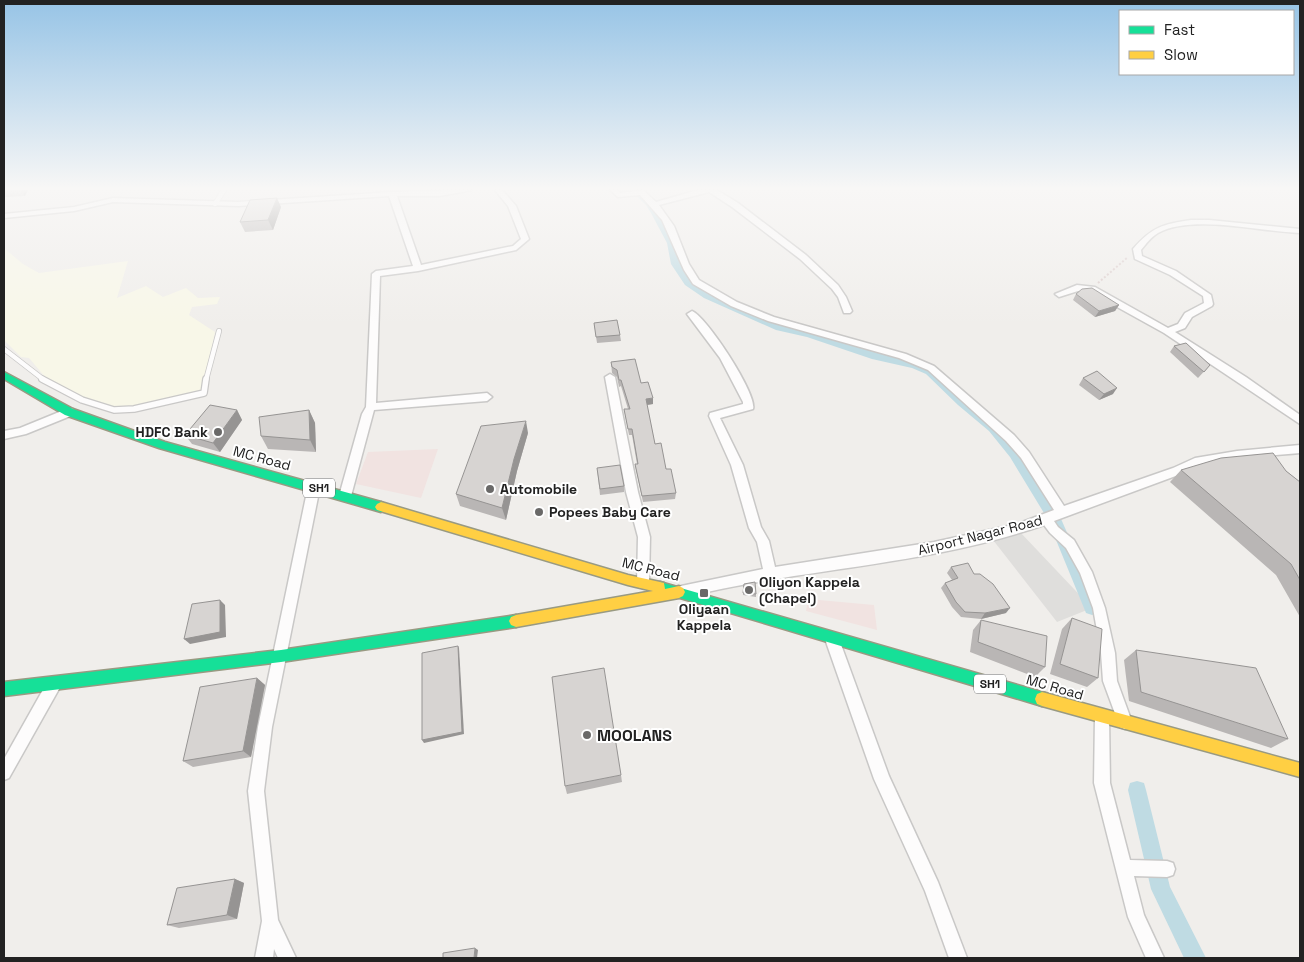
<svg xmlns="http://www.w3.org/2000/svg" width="1304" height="962" viewBox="0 0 1304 962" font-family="'Space Grotesk',sans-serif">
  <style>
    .residential { fill: #dfdedc }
    .commercial { fill: #f1e3e1 }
    .education { fill: #f8f7e8 }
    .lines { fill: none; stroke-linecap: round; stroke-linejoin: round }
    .canal { fill: #bfdbe3; fill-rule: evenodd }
    .lane-far1-casing { stroke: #c9c8c7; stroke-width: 6 }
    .lane-casing { stroke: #c9c8c7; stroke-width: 8 }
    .street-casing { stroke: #c9c8c7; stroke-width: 3 }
    .fast-casing { stroke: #999a82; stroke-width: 3 }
    .slow-casing { stroke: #999a82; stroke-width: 3 }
    .path { stroke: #dccecd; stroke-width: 2; stroke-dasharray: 2 2; stroke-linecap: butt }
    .lane-far1 { stroke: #fdfcfc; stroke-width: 4.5 }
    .lane { stroke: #fdfcfc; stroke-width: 5.5 }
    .street { fill: #fdfcfc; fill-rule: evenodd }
    .fast { fill: #16e098; fill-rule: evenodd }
    .slow { fill: #ffcf43; fill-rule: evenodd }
    .wall { fill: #b9b6b5 }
    .shaded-wall { fill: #969493 }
    .building { fill: #d7d4d2; stroke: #969493 }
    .poi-dot { fill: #6a6968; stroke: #fff; stroke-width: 2 }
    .labels { text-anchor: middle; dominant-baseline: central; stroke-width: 4; stroke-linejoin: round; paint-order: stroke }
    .shield { fill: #fff; stroke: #646464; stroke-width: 1 }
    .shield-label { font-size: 12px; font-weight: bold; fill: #222 }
    .poi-label { font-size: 14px; font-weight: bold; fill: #222; stroke: #fff; text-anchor: start }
    .street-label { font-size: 14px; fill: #222; stroke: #fff }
    .near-poi-label { font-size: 16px; font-weight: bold; fill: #222; stroke: #fff; text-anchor: start }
  </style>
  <rect width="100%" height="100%" fill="#f0eeeb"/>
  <path class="residential" d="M1020 532 1092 608 1057 622 993 540Z"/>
  <g class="commercial">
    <path d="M438 449 421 498 356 484 368 452Z"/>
    <path d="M808 599 874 605 877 630 806 611Z"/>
  </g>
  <path class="education" d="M4 248 23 264 39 273 128 261 117 298 146 286 163 297 186 288 198 298 220 297 217 304 192 307 189 315 215 332 202 392 117 409 76 394 53 382 45 377 29 358 21 357 4 340Z"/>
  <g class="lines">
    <g class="canal">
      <path d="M630 190H640L652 201 661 213 677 243 681 264 693 281 712 294 783 324 814 331 878 353 915 361 934 368 966 399 999 425 1020 449 1058 512 1100 608 1098 613 1092 615 1086 613 1047 518 1010 457 989 431 958 405 926 374 912 368 872 359 807 337 776 330 704 298 685 285 671 264 667 243 651 213 646 205Z"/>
      <path d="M1137 781 1144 783 1146 790 1170 887 1206 958H1184L1151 889 1128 790 1130 783Z"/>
    </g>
    <g class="lane-far1-casing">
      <g id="lane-far1">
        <path d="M215 204 224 190"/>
        <path d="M4 349 44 380"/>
        <path d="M206 380 219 331"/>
      </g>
    </g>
    <g class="lane-casing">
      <path id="lane" d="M42 379 82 400 114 410 134 409 204 393 206 379"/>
    </g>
    <g class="street-casing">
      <g id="street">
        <path d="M449 190H472L440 196H397L421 265 513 246 521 239 508 206 495 190H502L516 206 529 239 516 250 418 271 380 276 376 403 487 393 492 397 487 401 374 410 351 496 349 499H341L339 496 362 414 366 407 372 274 376 271 413 266 389 196 238 206 113 202 74 211 4 218V214L74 207 113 198 238 202 392 192Z"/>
        <path d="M610 190H618L620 193 643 190 656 202 698 190H717L738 203 806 255 838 285 846 297 852 311 850 313H844L838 297 832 289 800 259 732 207 709 192 659 205 674 226 689 264 699 280 737 302 774 317 906 354 934 366 1014 435 1029 452 1064 506 1173 468 1195 458 1237 451 1300 445V453C1261 457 1216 456 1181 474L1054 521 1058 527 1074 540 1092 572 1105 608 1115 653 1117 681 1132 722 1130 727 1125 729 1120 727 1103 681 1101 653 1093 608 1080 573 1066 548 1050 533 1044 525C927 566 800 568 681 598L677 596 675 592 677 588 681 586 763 569 757 542 749 528 731 465 709 416 710 413 743 404V402L720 358 687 314 692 311C706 316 758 395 753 409L720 418 743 465 761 527 769 541 775 567 934 542 1017 524 1054 510 1021 458 1006 441 928 370 899 358 768 321 731 306 693 284 684 270 662 220 640 195 618 197Z"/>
        <path d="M1191 220H1209L1300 229V233C1261 232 1193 214 1158 233 1151 237 1146 244 1141 250L1142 256 1176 271 1211 295 1213 304 1212 306 1192 317 1185 328 1175 332 1246 377 1300 415V424L1164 333 1090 292 1078 291 1059 297 1055 294 1077 285 1095 287 1168 328 1178 324 1185 313 1204 303 1203 296 1170 275 1135 259 1133 249C1152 227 1163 224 1191 220Z"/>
        <path d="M610 374 615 377 638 492 650 537 649 583 647 587 643 588 639 587 637 583 638 537 626 492 605 377Z"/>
        <path d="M69 408 73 409 74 412 73 415 26 434 4 439V431L20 428Z"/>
        <path d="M314 483 318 484 320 487 272 727 264 791 278 920 296 958H278L274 949 273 958H255L262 921 248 791 258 727 308 487 310 484Z"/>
        <path d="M832 633 837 635 839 639 889 776 938 882 967 958H949L925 891 874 779 825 639 827 635Z"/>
        <path d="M54 677 59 679 61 684 59 689 9 778 4 780V759L49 679Z"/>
        <path d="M1102 709 1107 711 1109 716 1110 783 1130 860 1167 861 1173 863 1175 869 1173 875 1167 877 1134 876 1144 915 1164 958H1146L1128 917 1094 783 1095 716 1097 711Z"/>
      </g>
    </g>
    <g class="fast-casing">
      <g id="fast">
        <path d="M4 372 73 409 165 442 381 502 385 504 387 507 385 510 381 512 159 448 65 415 4 379Z"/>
        <path d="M660 582 1042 692 1047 694 1049 699 1047 704 1042 706 660 592 656 591 654 587 656 583Z"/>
        <path d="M516 615 521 617 523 621 521 625 516 627 281 662 4 696V682L281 650Z"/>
      </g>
    </g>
    <g class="slow-casing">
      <g id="slow">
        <path d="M381 502 628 575 660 582 664 583 665 589 679 586 683 588 685 592 683 596 679 598 516 627 511 625 509 621 511 617 516 615 653 591 628 585 377 510 375 507 377 504Z"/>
        <path d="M1042 692 1300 763V777L1042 706 1037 704 1035 699 1037 694Z"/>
      </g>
    </g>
    <path class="path" d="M1098 283 1128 257"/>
    <use href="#lane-far1" class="lane-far1"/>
    <use href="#lane" class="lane"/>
    <use href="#street" class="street"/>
    <use href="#fast" class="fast"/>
    <use href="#slow" class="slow"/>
  </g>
  <g class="wall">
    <path d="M4 190H28L25 196 4 197Z"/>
    <path d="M281 207 273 230 245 232 240 222Z"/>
    <path d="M1076 294 1119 305 1115 311 1095 317 1073 300Z"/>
    <path d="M594 323 620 335 621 341 597 343Z"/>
    <path d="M1174 346 1210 365 1198 378 1170 352Z"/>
    <path d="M611 362 641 383 653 404 647 405 655 444 666 469 676 493 675 499 643 502 636 470 635 464H637L632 435H629L625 415 624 409H628L621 386 619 387 617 377 612 373Z"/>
    <path d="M1083 378 1113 394 1099 400 1079 385Z"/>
    <path d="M237 410 242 420 220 452 192 444 185 435Z"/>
    <path d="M309 410 315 423 316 452 268 449 261 436Z"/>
    <path d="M528 433 517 471 506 520 460 506 456 494Z"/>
    <path d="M597 468 624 486V492L600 495Z"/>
    <path d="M1181 470 1286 471 1300 482V617L1276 575 1170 482Z"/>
    <path d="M951 567 974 574 1006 613 981 619 961 617 952 607 941 588 945 583 952 580 947 573Z"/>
    <path d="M744 584 756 594V597L743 595Z"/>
    <path d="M1072 618 1098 678 1087 687 1050 674 1062 629Z"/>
    <path d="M981 620 1045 667 1035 677 970 652 973 630Z"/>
    <path d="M1136 650 1288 739 1271 748 1129 701 1124 660Z"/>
    <path d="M257 678 265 685 251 757 193 767 183 761Z"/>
    <path d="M621 775 622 782 567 794 565 786Z"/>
    <path d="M235 879 244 883 237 919 179 928 167 925Z"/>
  </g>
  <g class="shaded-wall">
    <path d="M21 190H28L25 196Z"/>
    <path d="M277 198 281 207 273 230 268 220Z"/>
    <path d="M1119 305 1115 311 1095 317 1099 311Z"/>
    <path d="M1117 388 1113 394 1099 400 1104 394Z"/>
    <path d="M653 398V404L646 405V399Z"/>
    <path d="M237 410 242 420 220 452 213 443Z"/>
    <path d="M309 410 315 423 316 452 310 440Z"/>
    <path d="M526 421 528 433 517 471 506 520 502 508 514 459Z"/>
    <path d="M220 600 225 605 226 637 190 644 184 639Z"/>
    <path d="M1010 608 1006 613 981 619 985 613Z"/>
    <path d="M458 646 459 648 464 734 424 743 422 740Z"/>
    <path d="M257 678 265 685 251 757 243 751Z"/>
    <path d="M235 879 244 883 237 919 227 915Z"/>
    <path d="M475 948 478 950 477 958H474Z"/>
  </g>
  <g class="building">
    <path d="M277 198 268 220 240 222 250 200Z"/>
    <path d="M1092 288 1119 305 1099 311 1076 294 1082 289Z"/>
    <path d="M617 320 620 335 596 337 594 323Z"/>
    <path d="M1186 343 1210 365 1204 372 1174 346Z"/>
    <path d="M635 359 641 383 648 382 653 398 646 399 655 444 661 443 666 469H671L676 493 642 496 635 464H638L632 429H628L624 409H630L621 380H619L617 370 612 367 611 362Z"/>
    <path d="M1097 371 1117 388 1104 394 1083 378Z"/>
    <path d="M210 405 237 410 213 443 185 435Z"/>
    <path d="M309 410 310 440 261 436 259 417Z"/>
    <path d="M526 421 514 459 502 508 456 494 481 426Z"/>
    <path d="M1273 453 1286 471 1300 482V580L1291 564 1181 470 1221 458Z"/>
    <path d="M620 465 624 486 600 489 597 468Z"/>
    <path d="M968 563 974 574H980L993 584 1010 608 985 613 965 612 956 602 945 583 958 578 951 567Z"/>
    <path d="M755 582 756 594 743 593 744 584Z"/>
    <path d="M220 600V632L184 639 192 604Z"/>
    <path d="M1072 618 1102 629 1098 678 1060 664Z"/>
    <path d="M981 620 1047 636 1045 667 978 642Z"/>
    <path d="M458 646 462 732 422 740V653Z"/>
    <path d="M1136 650 1256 668 1288 739 1141 692Z"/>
    <path d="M604 668 621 775 565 786 552 677Z"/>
    <path d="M257 678 243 751 183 761 200 687Z"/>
    <path d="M235 879 227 915 167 925 177 888Z"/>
    <path d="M475 948 474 958H443V953Z"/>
  </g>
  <linearGradient id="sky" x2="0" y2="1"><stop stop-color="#97c4e6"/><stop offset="0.58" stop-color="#f8f7f6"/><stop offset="1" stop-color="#f8f7f6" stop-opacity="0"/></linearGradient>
  <rect width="1304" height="325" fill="url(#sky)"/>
  <g class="poi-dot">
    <circle cx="218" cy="432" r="5"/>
    <circle cx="490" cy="489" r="5"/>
    <circle cx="539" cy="512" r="5"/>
    <circle cx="749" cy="590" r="5"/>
    <rect x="699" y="588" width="10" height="10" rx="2.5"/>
    <circle cx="587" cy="735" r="5"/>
  </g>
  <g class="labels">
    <g class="shield">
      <rect x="303" y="478.5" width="32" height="19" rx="4"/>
      <rect x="974" y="674.5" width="32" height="19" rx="4"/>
    </g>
    <g class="shield-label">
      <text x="319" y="488">SH1</text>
      <text x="990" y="684">SH1</text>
    </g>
    <g class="poi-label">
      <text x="208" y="432" text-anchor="end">HDFC Bank</text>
      <text x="500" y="489">Automobile</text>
      <text x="549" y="512">Popees Baby Care</text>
      <text x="759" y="582">Oliyon Kappela<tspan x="759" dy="16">(Chapel)</tspan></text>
      <text x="704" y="609" text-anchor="middle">Oliyaan<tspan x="704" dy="16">Kappela</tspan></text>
    </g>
    <g class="street-label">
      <text transform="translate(262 458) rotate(15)">MC Road</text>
      <text transform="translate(980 535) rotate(-14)">Airport Nagar Road</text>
      <text transform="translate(651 569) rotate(14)">MC Road</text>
      <text transform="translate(1055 687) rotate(16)">MC Road</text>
    </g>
    <g class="near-poi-label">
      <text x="597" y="735">MOOLANS</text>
    </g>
  </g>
  <rect width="1304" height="962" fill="none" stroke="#222222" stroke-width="10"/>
  <rect x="1119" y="10" width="175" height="65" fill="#ffffff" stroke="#a7a7a7"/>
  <rect x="1129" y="26" width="25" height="8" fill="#16e098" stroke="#a7a7a7"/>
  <text x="1164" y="35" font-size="15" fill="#222222">Fast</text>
  <rect x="1129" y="51" width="25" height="8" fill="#ffcf43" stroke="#a7a7a7"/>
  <text x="1164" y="60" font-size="15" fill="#222222">Slow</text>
</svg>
